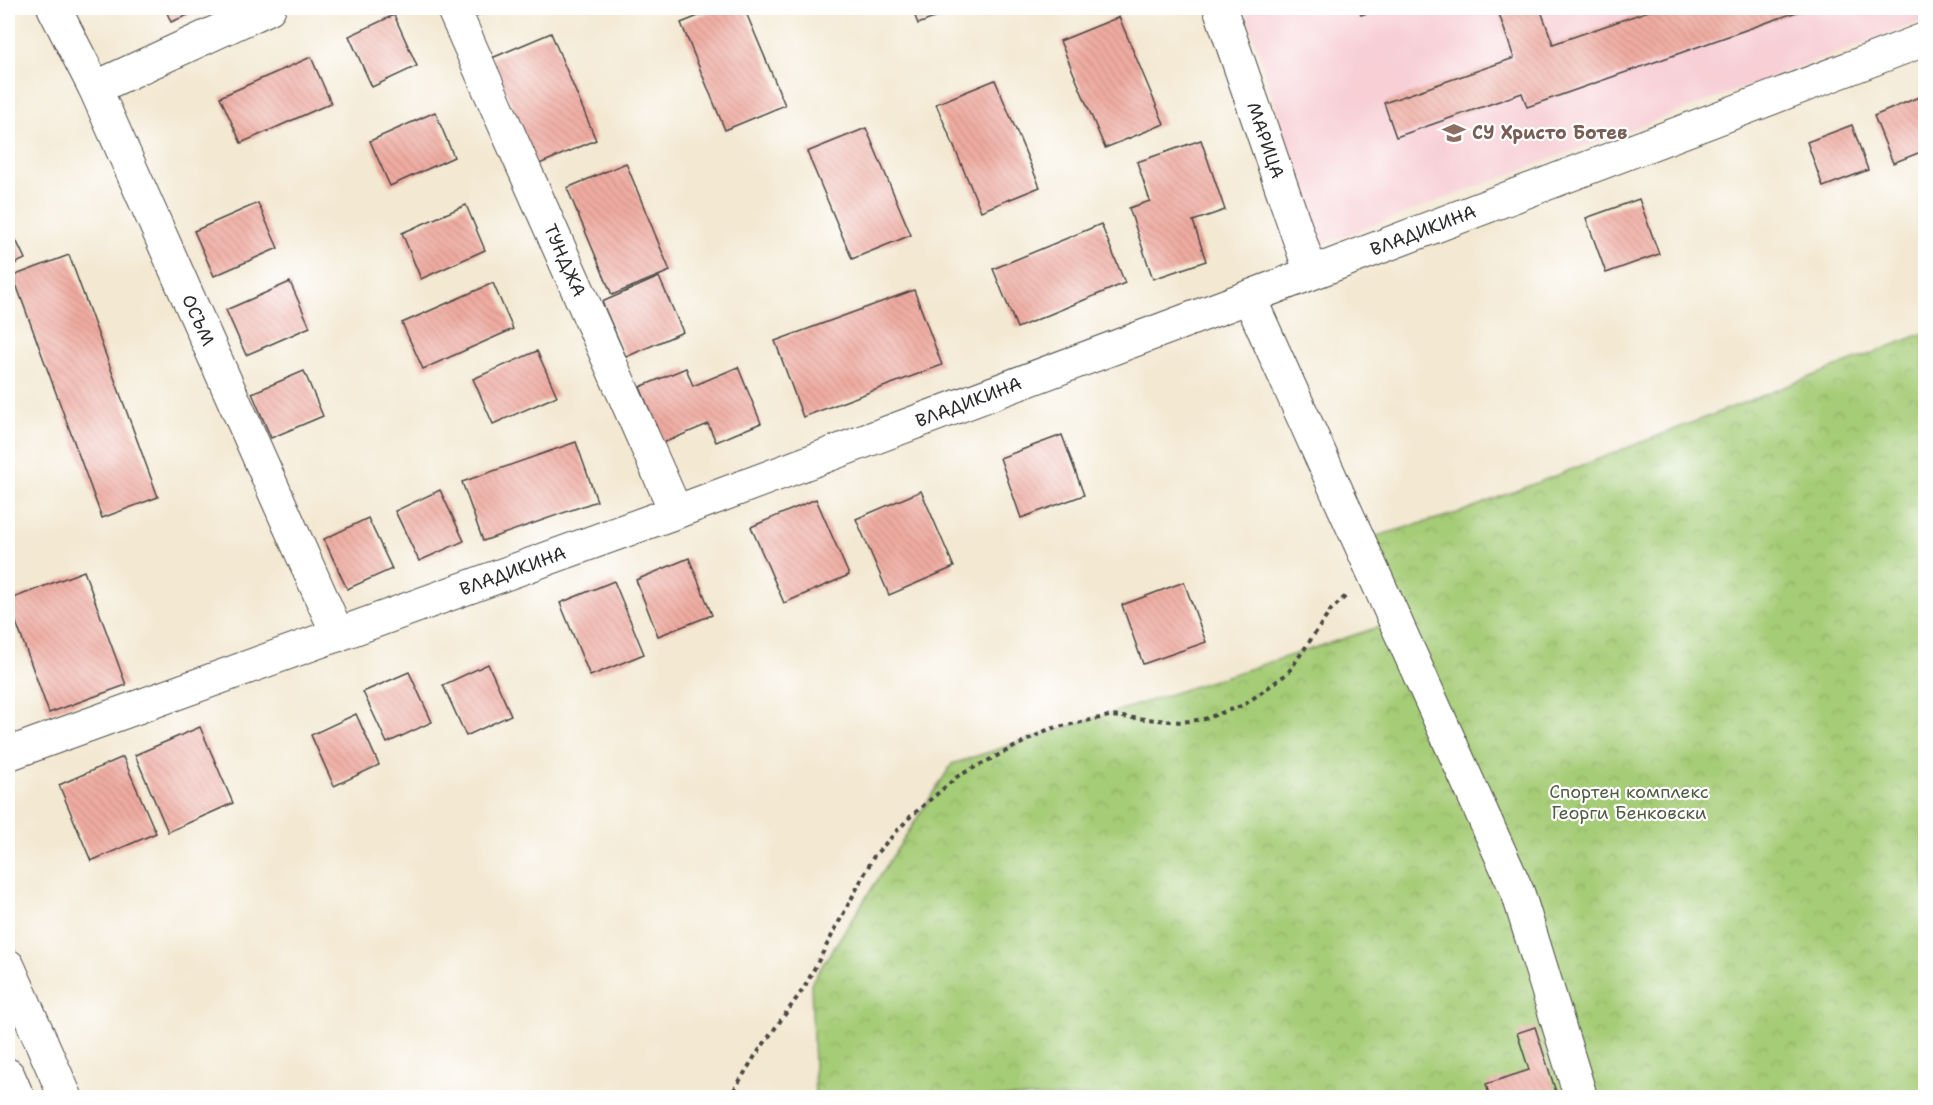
<svg xmlns="http://www.w3.org/2000/svg" width="1933" height="1105" viewBox="0 0 1933 1105" font-family="'Shantell Sans',sans-serif">
  <style>
    .built { fill: #f7cfd5 }
    .park { fill: url(#park-crowns); stroke: #687c50; stroke-width: 1.5 }
    .building { fill: url(#building-back-hatch) }
    .lines { fill: none; stroke-linecap: round; stroke-linejoin: round }
    .minor-casing { stroke: #494744; stroke-width: 35 }
    .major-casing { stroke: #494744; stroke-width: 35 }
    .path { stroke: #494744; stroke-width: 4; stroke-dasharray: 4.5 4.5; stroke-linecap: butt }
    .minor { stroke: #fff; stroke-width: 33 }
    .major { stroke: #fff; stroke-width: 33 }
    .labels { text-anchor: middle; dominant-baseline: central; stroke-width: 4.5; stroke-linejoin: round; paint-order: stroke }
    .education-label { font-size: 18px; font-weight: bold; fill: #785e54; stroke: #fff; text-anchor: start }
    .street-label { font-size: 18px; fill: #2b2b2b; stroke: #fff }
    .park-label { font-size: 18px; fill: #505b42; stroke: #fff }
  </style>
  <defs>
    <pattern id="park-crowns" width="20" height="18" patternUnits="userSpaceOnUse" patternTransform="scale(1.5)"><rect width="20" height="18" fill="#a5cc76"/><path d="M2 6a3 3 0 1 1 6 0M12 15a3 3 0 1 1 6 0" fill="none" stroke="#8eaf66"/></pattern>
    <pattern id="building-back-hatch" width="6" height="6" patternUnits="userSpaceOnUse" patternTransform="scale(1.5)"><rect width="6" height="6" fill="#efaba0"/><path d="M-1 5l2 2M0 0l6 6M5-1l2 2" fill="none" stroke="#cd938a"/></pattern>
  </defs>
  <rect width="100%" height="100%" fill="#fff"/>
  <filter id="ink" filterUnits="userSpaceOnUse"><feTurbulence type="fractalNoise" baseFrequency=".0167" numOctaves="2"/><feDisplacementMap in="SourceGraphic" scale="12" xChannelSelector="R" yChannelSelector="G"/><feConvolveMatrix kernelMatrix="1 2 1 2 8 2 1 2 1" color-interpolation-filters="sRGB"/></filter>
  <filter id="wash" filterUnits="userSpaceOnUse"><feTurbulence type="fractalNoise" baseFrequency=".008" numOctaves="4" result="noise"/><feDisplacementMap in="SourceGraphic" scale="24" xChannelSelector="R" yChannelSelector="G"/><feGaussianBlur stdDeviation="1.35" result="paint"/><feColorMatrix in="noise" values="0 0 0 0 0 0 0 0 0 0 0 0 0 0 0 0 0 1.4 0 .05"/><feComposite in="paint" operator="in"/></filter>
  <g filter="url(#wash)">
    <rect width="100%" height="100%" fill="#f3e8d1"/>
    <path class="built" d="M1244 8H1925L1926 20 1320 245Z"/>
    <path class="park" d="M1924 333 1925 1097H815L811 983 952 764 1395 622 1359 541 1461 512Z"/>
    <g id="blocks">
      <g class="building">
        <path d="M165 8H205L171 22Z"/>
        <path d="M470 8H493L474 17Z"/>
        <path d="M718 8H744L785 105 725 130 681 23Z"/>
        <path d="M912 8H961L918 24Z"/>
        <path d="M1358 8H1382L1361 15Z"/>
        <path d="M1497 8H1540L1553 44 1657 8H1808L1527 107 1522 93 1396 137 1384 103 1514 58Z"/>
        <path d="M394 15 417 66 372 87 349 36Z"/>
        <path d="M1119 17 1164 124 1105 148 1060 41Z"/>
        <path d="M551 33 596 140 537 165 492 58Z"/>
        <path d="M311 57 331 103 241 143 220 97Z"/>
        <path d="M995 80 1040 187 981 211 936 104Z"/>
        <path d="M1926 94V150L1893 163 1874 116Z"/>
        <path d="M435 112 454 157 390 186 370 141Z"/>
        <path d="M1852 125 1868 170 1823 187 1807 142Z"/>
        <path d="M866 128 911 235 852 259 807 152Z"/>
        <path d="M1201 140 1225 210 1193 221 1206 261 1153 279 1129 208 1150 201 1137 162Z"/>
        <path d="M626 163 670 271 612 295 567 188Z"/>
        <path d="M1639 199 1659 254 1606 273 1586 218Z"/>
        <path d="M258 203 278 248 214 276 194 231Z"/>
        <path d="M466 205 485 250 421 279 402 233Z"/>
        <path d="M8 223 25 259 8 267Z"/>
        <path d="M1101 224 1125 283 1017 328 993 269Z"/>
        <path d="M69 255 158 497 102 518 13 276Z"/>
        <path d="M659 277 683 332 626 357 602 302Z"/>
        <path d="M290 282 310 327 246 355 226 310Z"/>
        <path d="M493 283 513 329 423 369 402 323Z"/>
        <path d="M914 290 942 365 803 417 775 341Z"/>
        <path d="M537 351 557 396 493 424 473 379Z"/>
        <path d="M738 367 761 423 716 442 708 424 663 443 640 387 686 368 693 386Z"/>
        <path d="M304 371 323 416 271 438 252 393Z"/>
        <path d="M1062 435 1084 495 1021 518 1000 458Z"/>
        <path d="M576 442 597 501 483 541 462 482Z"/>
        <path d="M440 490 464 541 419 561 395 511Z"/>
        <path d="M921 491 954 567 889 595 856 519Z"/>
        <path d="M816 499 849 575 784 603 751 527Z"/>
        <path d="M368 518 392 569 347 589 324 539Z"/>
        <path d="M689 558 712 615 658 636 636 580Z"/>
        <path d="M84 571 126 685 49 713 8 600Z"/>
        <path d="M614 581 644 654 590 676 560 603Z"/>
        <path d="M1184 582 1206 642 1143 664 1122 605Z"/>
        <path d="M488 664 511 715 466 736 443 685Z"/>
        <path d="M409 672 432 722 387 743 363 692Z"/>
        <path d="M356 714 379 765 334 786 311 735Z"/>
        <path d="M200 727 233 803 168 832 135 755Z"/>
        <path d="M123 757 156 833 91 861 59 785Z"/>
        <path d="M1535 1027 1558 1098H1490L1486 1084 1529 1070 1517 1033Z"/>
      </g>
    </g>
  </g>
  <g filter="url(#ink)">
    <use href="#blocks" fill-opacity="0" stroke="#494744" stroke-width="1.5"/>
    <g class="lines">
      <g class="minor-casing">
        <g id="minor">
          <path id="s1" d="M54 8 95 88 338 635"/>
          <path id="s2" d="M453 8 676 512"/>
          <path id="s3" d="M1220 8 1311 273"/>
          <path d="M95 88 269 8"/>
          <path d="M1249 297 1518 893 1581 1098"/>
          <path id="s4" d="M8 754 676 512 1249 297 1926 39"/>
        </g>
      </g>
      <g class="major-casing">
        <g id="major">
          <path d="M8 966 66 1098"/>
          <path d="M8 1075 18 1098"/>
        </g>
      </g>
      <path class="path" d="M729 1098 755 1056 804 988 874 856 910 817 958 776 1049 729 1109 716 1182 722 1204 719 1244 705 1288 673 1331 610 1348 594"/>
      <use href="#minor" class="minor"/>
      <use href="#major" class="major"/>
    </g>
  </g>
  <defs>
    <g id="school-bare" transform="scale(1.8)"><path d="M0-5L7-2L0 1L-7-2ZM-4 1L0 2.5L4 1V4Q0 6-4 4Z" fill="#8d6e63" stroke="#fff" stroke-width="2.5" paint-order="stroke"/></g>
  </defs>
  <g fill-rule="evenodd">
    <use href="#school-bare" x="1454" y="133"/>
  </g>
  <g class="labels">
    <g class="education-label">
      <text x="1472" y="133">СУ Христо Ботев</text>
    </g>
    <g class="street-label">
      <text stroke="none"><textPath href="#s3" startOffset="140">МАРИЦА</textPath></text>
      <text stroke="none"><textPath href="#s4" startOffset="1509">ВЛАДИКИНА</textPath></text>
      <text stroke="none"><textPath href="#s2" startOffset="276">ТУНДЖА</textPath></text>
      <text stroke="none"><textPath href="#s1" startOffset="344">ОСЪМ</textPath></text>
      <text stroke="none"><textPath href="#s4" startOffset="1023">ВЛАДИКИНА</textPath></text>
      <text stroke="none"><textPath href="#s4" startOffset="537">ВЛАДИКИНА</textPath></text>
    </g>
    <g class="park-label">
      <text x="1629" y="792">Спортен комплекс<tspan x="1629" dy="21">Георги Бенковски</tspan></text>
    </g>
  </g>
  <rect width="1933" height="1105" fill="none" stroke="#fff" stroke-width="30"/>
</svg>
